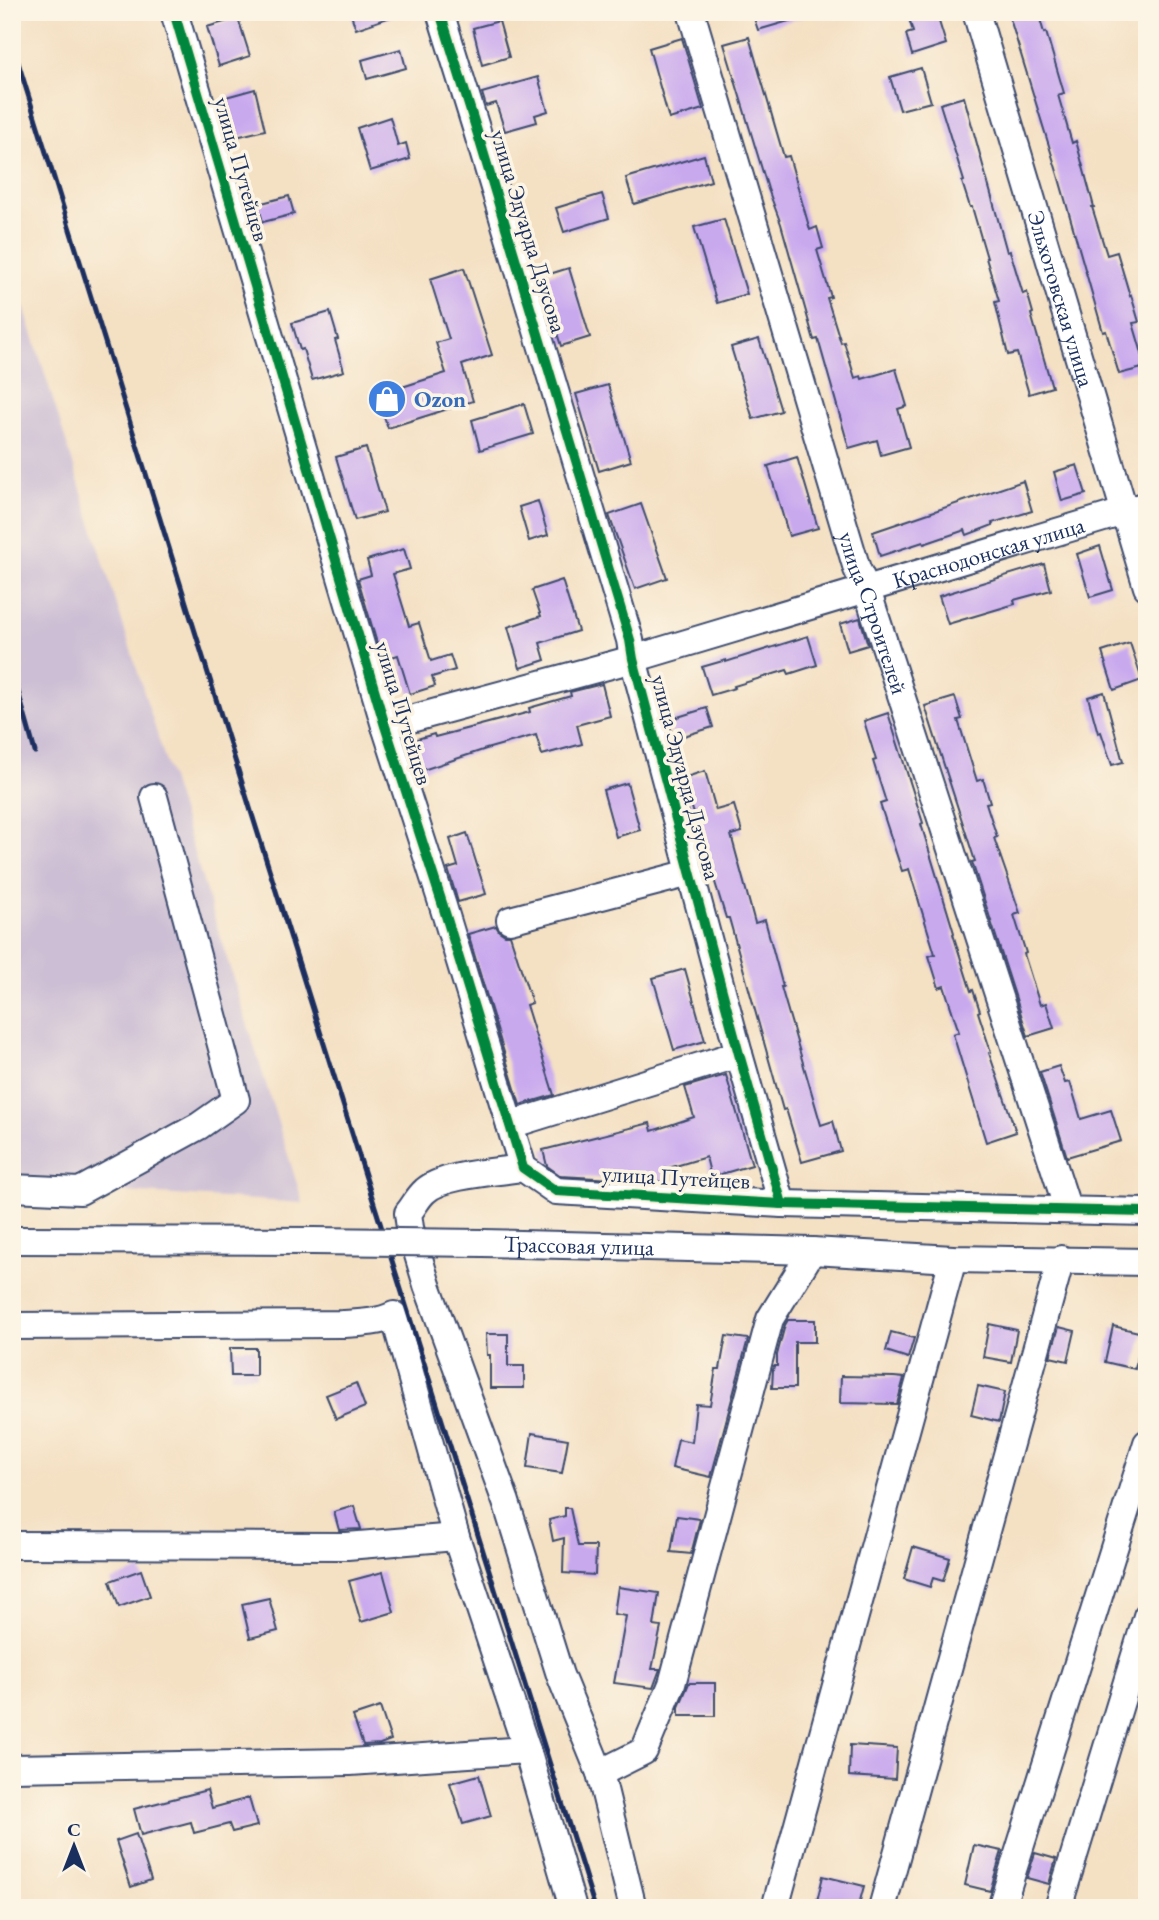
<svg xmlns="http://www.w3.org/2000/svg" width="1159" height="1920" viewBox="0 0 1159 1920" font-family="'EB Garamond',serif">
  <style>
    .industrial { fill: #ccbed4 }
    .building { fill: #c9a9ee }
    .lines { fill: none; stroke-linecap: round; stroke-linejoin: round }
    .minor-casing { stroke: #3c4a6d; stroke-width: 30 }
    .minor { stroke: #fff; stroke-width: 26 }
    .rail { stroke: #1b2f5e; stroke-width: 5 }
    .minor-bridge-casing { stroke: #3c4a6d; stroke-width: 30; stroke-linecap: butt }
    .minor-bridge { stroke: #fff; stroke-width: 26 }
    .cycleway-casing { stroke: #fcf5e5; stroke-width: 15 }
    .cycleway { stroke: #00873e; stroke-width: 10 }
    .labels { text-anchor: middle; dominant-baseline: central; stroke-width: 7; stroke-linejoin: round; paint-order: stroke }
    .street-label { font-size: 23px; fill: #1b2f5e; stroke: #fcf5e5 }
    .shop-label { font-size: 23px; font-weight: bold; fill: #366cbe; stroke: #fcf5e5; text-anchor: start }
  </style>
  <rect width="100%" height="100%" fill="#fcf5e5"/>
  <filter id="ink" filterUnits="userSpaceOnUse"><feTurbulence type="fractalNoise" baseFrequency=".0143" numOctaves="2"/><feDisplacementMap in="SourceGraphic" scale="14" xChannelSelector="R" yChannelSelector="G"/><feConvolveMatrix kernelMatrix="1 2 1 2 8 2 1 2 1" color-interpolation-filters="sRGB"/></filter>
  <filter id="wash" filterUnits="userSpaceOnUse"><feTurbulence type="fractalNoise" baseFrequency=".00686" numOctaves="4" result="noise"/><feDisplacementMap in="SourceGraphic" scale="28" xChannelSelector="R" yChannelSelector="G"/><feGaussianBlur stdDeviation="1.57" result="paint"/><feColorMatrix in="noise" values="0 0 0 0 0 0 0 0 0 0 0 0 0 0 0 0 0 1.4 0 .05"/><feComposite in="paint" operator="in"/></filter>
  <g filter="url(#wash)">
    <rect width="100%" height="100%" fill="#f4e0c3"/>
    <path class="industrial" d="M12 268 303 1203 12 1185Z"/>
    <g id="blocks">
      <g class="building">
        <path d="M350 12H399V14L356 29Z"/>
        <path d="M752 12H805L806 16 758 30Z"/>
        <path d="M907 12H936L946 44 912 55 906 34 913 32Z"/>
        <path d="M1008 12H1038L1044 33 1046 32 1064 93 1058 95 1072 143 1076 141 1094 207H1092L1107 255 1117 252 1130 296 1131 295 1139 322 1133 323 1146 367 1119 374 1106 331 1103 332 1058 175Z"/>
        <path d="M238 18 250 56 219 66 207 27Z"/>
        <path d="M499 21 509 57 482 65 473 28Z"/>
        <path d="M749 37 784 157 789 156 810 230 817 227 823 248 817 250 831 297 827 298 841 343 844 342 855 378 861 376 862 379 896 369 907 406 898 409 909 447 881 455 877 440 849 448 818 339 814 340 781 224 768 189 724 44Z"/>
        <path d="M682 38 703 109 669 119 649 48Z"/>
        <path d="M401 49 406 68 367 79 362 60Z"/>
        <path d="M921 68 931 102 900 110 890 77Z"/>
        <path d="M538 77 548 111 535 115 537 122 505 131 496 103 486 106 482 93Z"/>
        <path d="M255 89 265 130 236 137 226 97Z"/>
        <path d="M964 97 1007 252 1010 251 1023 294 1027 292 1033 313 1031 314 1052 387 1029 394 1017 353 1008 355 995 302 999 301 986 258H987L972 207H970L962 182 964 181 940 104Z"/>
        <path d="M390 117 398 146 406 143 410 159 370 171 357 128Z"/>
        <path d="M704 155 711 181 634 204 626 178Z"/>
        <path d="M602 194 609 218 564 232 556 208Z"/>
        <path d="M289 196 294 214 263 222 258 204Z"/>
        <path d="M724 219 747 294 717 303 694 227Z"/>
        <path d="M464 268 492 355 462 365 473 401 388 428 377 395 446 373 436 343 449 339 430 279Z"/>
        <path d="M569 268 590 337 561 346 540 277Z"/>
        <path d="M330 312 338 339 335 340 344 371 312 380 303 349 300 350 292 323Z"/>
        <path d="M759 339 781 411 753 419 731 347Z"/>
        <path d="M608 385 631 461 599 471 576 394Z"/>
        <path d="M524 404 533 434 480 450 472 420Z"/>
        <path d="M366 448 385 512 355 520 336 457Z"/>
        <path d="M797 457 818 528 789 536 768 466Z"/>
        <path d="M1077 465 1086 494 1062 501 1054 472Z"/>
        <path d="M1023 481 1032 511 992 523 993 525 967 535 965 530 924 544 923 542 880 556 873 532Z"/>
        <path d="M538 501 548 535 529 541 519 507Z"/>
        <path d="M641 504 667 578 635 589 609 515Z"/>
        <path d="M1100 546 1113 590 1090 597 1077 554Z"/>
        <path d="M404 549 410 569 393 574 409 626 419 623 431 661 450 655 455 670 432 677 435 686 410 694 398 655 382 660 358 579 371 575 367 560Z"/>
        <path d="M1044 564 1051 590 1014 600 1015 604 948 624 939 596Z"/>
        <path d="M562 580 578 631 540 643 545 660 520 668 508 627 541 616 532 590Z"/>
        <path d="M860 618 868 645 848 651 840 624Z"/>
        <path d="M808 636 817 665 789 674 787 670 734 686 735 688 711 695 702 667 726 660V662Z"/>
        <path d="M1130 643 1142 680 1114 690 1102 652Z"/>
        <path d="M602 684 610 716 577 725 582 744 542 755 536 735 486 749 417 772 407 742 434 734 435 737 530 712 529 708 571 696 570 692Z"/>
        <path d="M1104 692 1123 762 1112 765 1101 732 1098 733 1088 697Z"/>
        <path d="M955 697 962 719 958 720 977 781 983 779 990 802 986 803 997 837 994 838 1020 913 1014 915 1026 953 1024 954 1040 1005 1046 1003 1054 1028 1028 1036 972 862 975 861 925 706Z"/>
        <path d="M707 708 713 727 674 739 668 720Z"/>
        <path d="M888 713 923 823 921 824 954 933 953 934 971 991 973 990 980 1011 978 1012 991 1052 989 1053 1016 1132 986 1142 953 1034 959 1032 944 986 939 988 929 956 935 954 909 869 902 871 880 804 886 802 873 761 876 760 864 721Z"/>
        <path d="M705 771 716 810 734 805 742 832 731 835 755 923 765 920 783 987H781L821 1125 833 1121 841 1151 802 1162 786 1109 783 1110 729 918H726L683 778Z"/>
        <path d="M627 783 640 830 616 837 603 790Z"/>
        <path d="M467 833 486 894 458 902 448 869 458 866 450 839Z"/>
        <path d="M496 926 499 931 505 935H510L532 1003 526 1005 554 1095 520 1105 468 934Z"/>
        <path d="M685 969 705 1041 674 1050 653 978Z"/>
        <path d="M1059 1066 1065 1083 1070 1082 1081 1119 1111 1110 1121 1141 1067 1157 1040 1072Z"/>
        <path d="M726 1075 752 1165 711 1177 706 1157 662 1170 665 1182 561 1176 547 1166 543 1150 650 1123 652 1131 694 1117 685 1087Z"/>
        <path d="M788 1320H815V1342H795V1388H772L773 1370 774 1366H777V1355L785 1325Z"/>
        <path d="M989 1324 1017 1330 1011 1362 983 1357Z"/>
        <path d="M1113 1326 1143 1333 1135 1369 1105 1362Z"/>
        <path d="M1059 1327 1075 1331 1068 1361 1050 1357Z"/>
        <path d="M891 1332 914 1338 908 1358 886 1351Z"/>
        <path d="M486 1334H508V1366H524V1388H490V1355H487Z"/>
        <path d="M726 1336 748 1339 711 1477 672 1468 678 1439 692 1442 696 1404 710 1405 716 1369H720Z"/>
        <path d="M230 1348H256V1376H231Z"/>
        <path d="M841 1376 894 1377 904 1378 897 1404 840 1403Z"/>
        <path d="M356 1383 365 1407 336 1419 326 1395Z"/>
        <path d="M978 1386 1005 1392 999 1422 971 1415Z"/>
        <path d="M532 1433 568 1439 562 1473 527 1468Z"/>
        <path d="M354 1506 361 1529 339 1530 334 1512Z"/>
        <path d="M565 1508H570L578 1546H596L595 1575 563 1573 564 1538 553 1541 549 1520 565 1516Z"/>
        <path d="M677 1516 700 1519 691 1554 671 1552Z"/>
        <path d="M913 1547 950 1558 943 1581 933 1578 930 1587 904 1579Z"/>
        <path d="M141 1570 150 1596 119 1607 110 1581Z"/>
        <path d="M383 1572 394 1612 361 1622 349 1581Z"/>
        <path d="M618 1587 659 1593 654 1626 661 1627 652 1669H660L653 1688 614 1683 626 1616 614 1614Z"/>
        <path d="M269 1598 278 1631 250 1638 242 1604Z"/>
        <path d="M689 1683H715V1716H679V1707Z"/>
        <path d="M380 1707 391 1740 380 1744 363 1745 353 1716Z"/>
        <path d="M850 1745 897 1748 895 1779 849 1776Z"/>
        <path d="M479 1775 491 1816 463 1824 450 1783Z"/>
        <path d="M207 1790 212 1808 249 1798 257 1826 232 1832 229 1824 194 1833 191 1822 141 1835 134 1809Z"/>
        <path d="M136 1834 151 1880 131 1887 116 1841Z"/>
        <path d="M974 1845 1002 1851 990 1891 965 1885Z"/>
        <path d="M1035 1853 1056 1859 1049 1884 1027 1878Z"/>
        <path d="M823 1876 864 1886 858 1908H825L816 1905Z"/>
      </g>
    </g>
  </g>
  <g filter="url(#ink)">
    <use href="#blocks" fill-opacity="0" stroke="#3c4a6d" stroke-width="2"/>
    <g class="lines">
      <g class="minor-casing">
        <g id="minor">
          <path d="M174 12 385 726 443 906 523 1168 556 1191 782 1204"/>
          <path d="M440 12 476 128 630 640 633 659 739 1054 782 1204 1147 1212"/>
          <path id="s1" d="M691 12 857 569 867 590 1068 1210"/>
          <path id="s2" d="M976 12 1147 587"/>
          <path id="s3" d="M385 726 633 659 1147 505"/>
          <path d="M510 920 690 873"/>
          <path d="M510 1125 739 1054"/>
          <path d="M523 1168C498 1172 443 1174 425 1191 418 1197 414 1206 408 1213L410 1228 427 1285 506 1502 560 1675 600 1773 633 1908"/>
          <path d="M12 1188 80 1191 199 1126 236 1100 154 797"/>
          <path d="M12 1240 313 1241"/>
          <path id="s4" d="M483 1243 812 1251 953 1259 1147 1262"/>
          <path d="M12 1326 342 1324C359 1323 378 1323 394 1315L456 1537 527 1750 573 1908"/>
          <path d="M12 1545 347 1546 456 1537"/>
          <path d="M12 1768 350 1762 527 1750"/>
          <path d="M600 1773 644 1751 672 1684 770 1319 812 1251"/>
          <path d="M775 1908 953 1259"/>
          <path d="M882 1908 1061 1259"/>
          <path d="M1001 1908 1147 1443"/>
          <path d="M1058 1908 1147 1616"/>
        </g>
      </g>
      <use href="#minor" class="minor"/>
      <g class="rail">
        <path d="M12 43 239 773 595 1908"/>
        <path d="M12 670 35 752"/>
      </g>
      <g class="minor-bridge-casing">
        <path id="minor-bridge" d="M313 1241 483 1243"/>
      </g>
      <use href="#minor-bridge" class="minor-bridge"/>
      <g class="cycleway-casing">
        <g id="cycleway">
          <path d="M174 12 385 726 443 906 523 1168 556 1191 782 1204"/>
          <path d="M440 12 476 128 630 640 633 659 739 1054 782 1204 1147 1212"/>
        </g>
      </g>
      <use href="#cycleway" class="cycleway"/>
    </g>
  </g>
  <defs>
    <g id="shop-disc" transform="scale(2.0125)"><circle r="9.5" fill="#3f7fe0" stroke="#fcf5e5"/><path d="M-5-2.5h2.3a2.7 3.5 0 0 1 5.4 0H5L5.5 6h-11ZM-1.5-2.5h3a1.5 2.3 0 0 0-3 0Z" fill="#fff"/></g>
  </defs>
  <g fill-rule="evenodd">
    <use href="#shop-disc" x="387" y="399"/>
  </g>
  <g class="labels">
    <g class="street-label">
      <text transform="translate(242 169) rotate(74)">улица Путейцев</text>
      <text transform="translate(529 231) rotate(73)">улица Эдуарда Дзусова</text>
      <text stroke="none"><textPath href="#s2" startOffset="299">Эльхотовская улица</textPath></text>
      <text stroke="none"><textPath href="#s3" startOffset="628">Краснодонская улица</textPath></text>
      <text stroke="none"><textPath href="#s1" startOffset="628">улица Строителей</textPath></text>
      <text transform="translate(404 713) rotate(73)">улица Путейцев</text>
      <text transform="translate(686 777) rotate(75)">улица Эдуарда Дзусова</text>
      <text transform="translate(676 1177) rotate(3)">улица Путейцев</text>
      <text stroke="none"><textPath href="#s4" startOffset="96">Трассовая улица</textPath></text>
    </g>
    <g class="shop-label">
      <text x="414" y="399">Ozon</text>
    </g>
  </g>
  <rect width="1159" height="1920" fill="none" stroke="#fcf5e5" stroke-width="42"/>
  <g transform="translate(74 1846)" stroke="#fcf5e5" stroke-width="5" paint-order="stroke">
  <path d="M0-5L12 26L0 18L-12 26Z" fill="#1b2f5e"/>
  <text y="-10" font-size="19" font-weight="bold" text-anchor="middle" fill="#1b2f5e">С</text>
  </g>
</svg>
